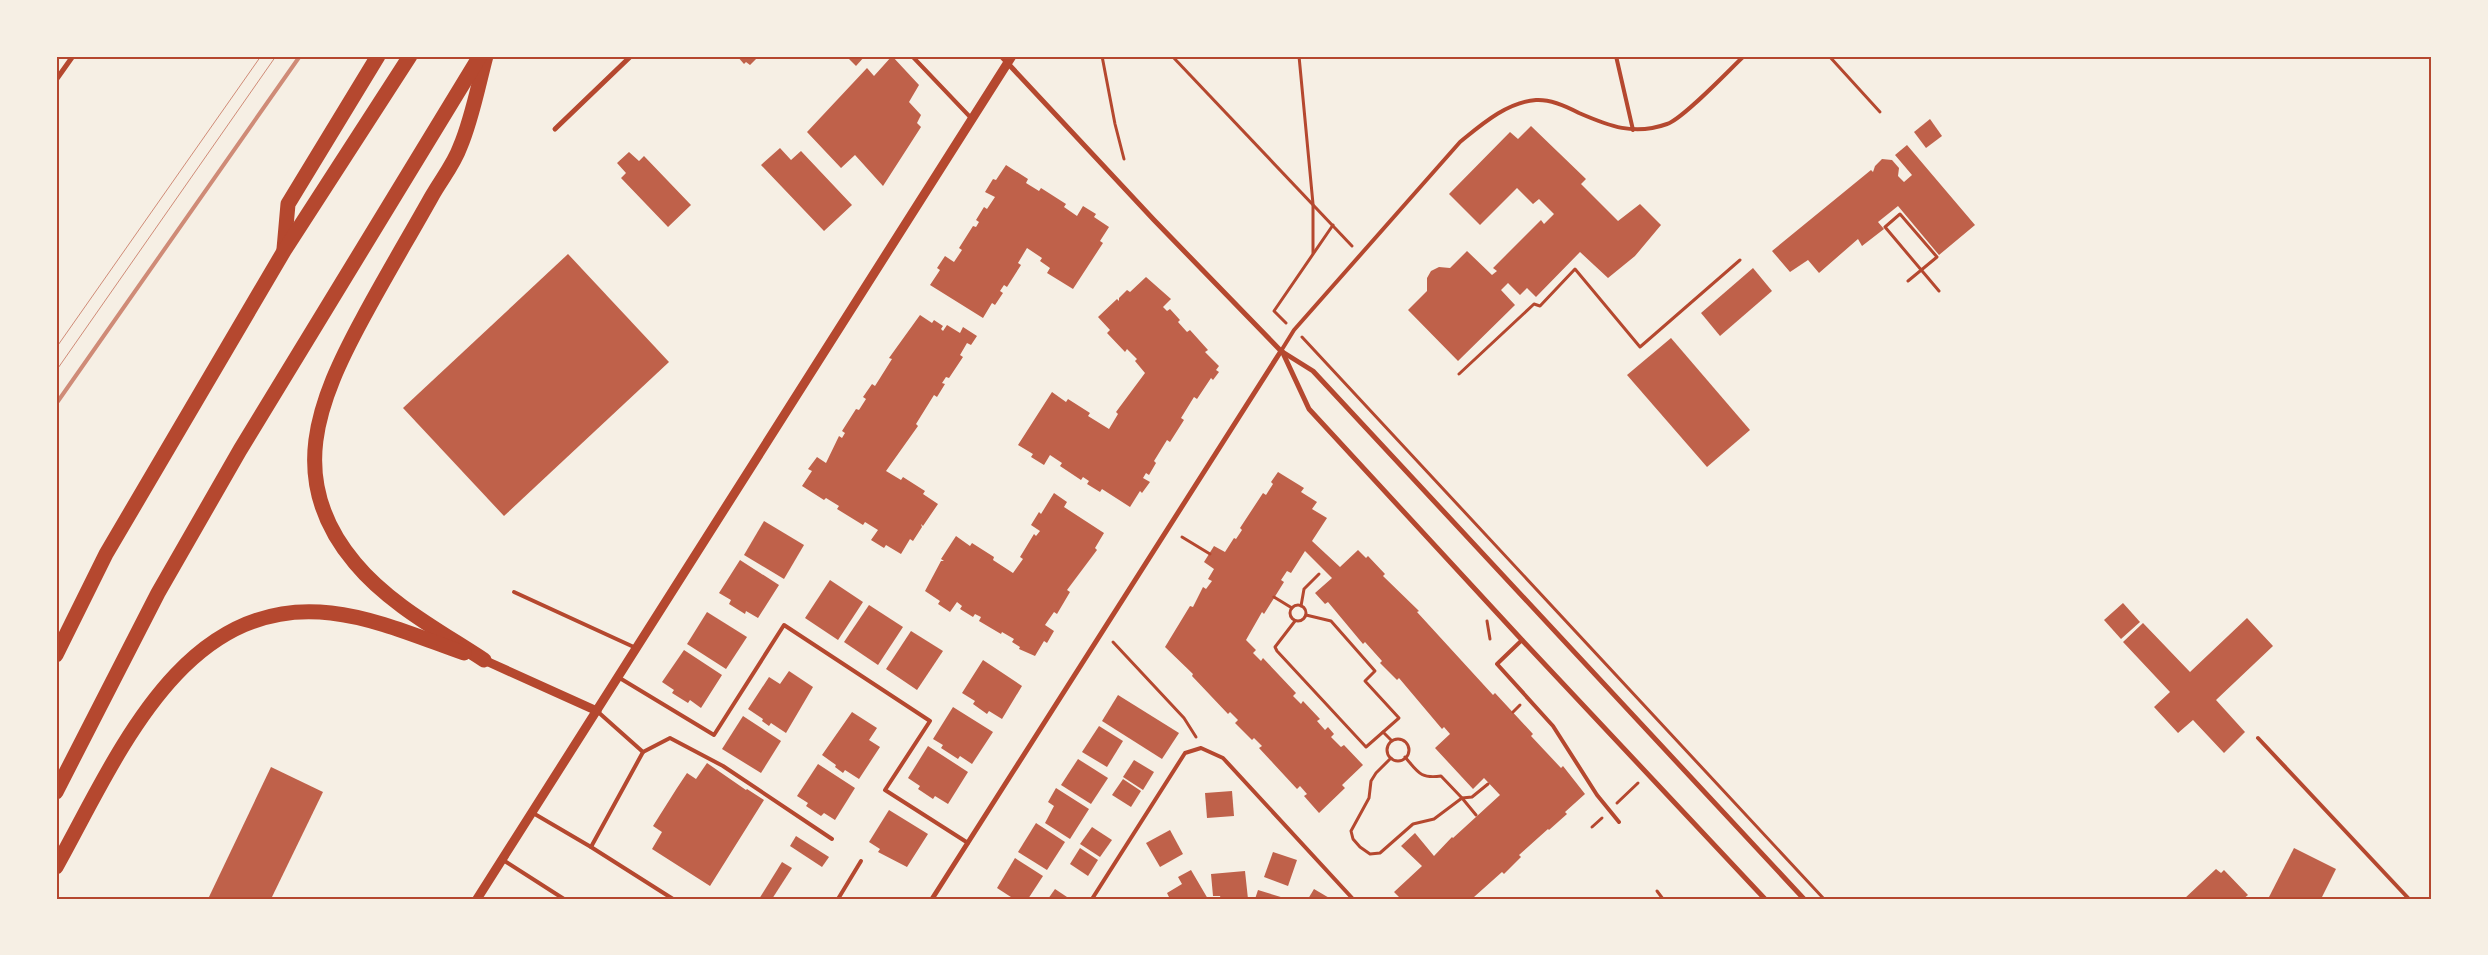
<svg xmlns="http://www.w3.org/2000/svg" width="2488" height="955" viewBox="0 0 2488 955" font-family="Cabin,sans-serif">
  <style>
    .building { fill: #bf614a }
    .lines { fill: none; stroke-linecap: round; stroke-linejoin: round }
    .path { stroke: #b5482f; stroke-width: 3 }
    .service { stroke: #b5482f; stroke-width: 4 }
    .minor { stroke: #b5482f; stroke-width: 5 }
    .tertiary { stroke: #b5482f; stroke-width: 9 }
    .motorway { stroke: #b5482f; stroke-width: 15 }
    .tram { stroke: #cf8b77; stroke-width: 1 }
    .rail { stroke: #cf8b77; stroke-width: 4 }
    .neatline { fill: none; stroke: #b5482f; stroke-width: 2 }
  </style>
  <rect width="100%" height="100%" fill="#f6efe4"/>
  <g class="building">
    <path d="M737 56H759L750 65 746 62 744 64Z"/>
    <path d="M849 56H865L856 66 848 58Z"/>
    <path d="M892 56 919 85 909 102 921 115 917 123 921 127 883 186 855 155 841 168 807 132 867 68 874 76Z"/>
    <path d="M1930 119 1942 136 1926 148 1914 132Z"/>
    <path d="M1531 126 1586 179 1581 184 1618 221 1640 204 1661 225 1635 256 1608 278 1580 252 1536 297 1527 288 1520 295 1508 283 1501 290 1515 305 1458 361 1408 310 1427 291V278L1431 271 1439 267 1450 268 1467 251 1492 275 1497 271 1493 268 1541 220 1544 224 1554 214 1539 199 1533 204 1517 188 1480 225 1449 194 1510 132 1518 139Z"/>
    <path d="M1907 145 1975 225 1939 255 1898 206 1878 222 1884 229 1862 246 1858 239 1819 273 1808 260 1790 272 1772 251 1871 170 1873 172 1875 166 1882 159 1892 160 1899 168 1898 176 1904 182 1912 175 1895 155Z"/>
    <path d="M780 148 791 160 801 151 852 205 824 231 761 165Z"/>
    <path d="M629 152 639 161 644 156 691 205 668 227 621 178 626 173 617 163Z"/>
    <path d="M1006 165 1028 179 1026 183 1039 191 1041 188 1066 204 1064 207 1077 216 1083 206 1096 214 1094 217 1109 227 1100 241 1103 243 1073 289 1047 273 1050 268 1040 261 1042 258 1027 248 1018 263 1021 265 1007 287 1004 285 1000 291 1003 293 995 305 992 303 983 318 930 285 940 270 937 268 945 256 954 262 962 250 959 248 973 226 976 227 979 222 976 220 984 207 987 209 995 197 985 192 993 179 996 180Z"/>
    <path d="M568 254 669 362 504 516 403 408Z"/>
    <path d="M1753 268 1772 291 1720 336 1701 313Z"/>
    <path d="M1146 277 1171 299 1163 307 1167 311 1170 309 1180 320 1178 322 1187 332 1190 330 1208 350 1205 352 1219 366 1216 370 1219 372 1213 380 1211 378 1197 399 1194 397 1181 418 1184 420 1170 442 1167 440 1154 461 1156 463 1149 475 1146 473 1143 478 1150 482 1142 493 1140 491 1130 507 1102 489 1100 492 1087 484 1089 481 1083 477 1081 480 1060 466 1062 463 1050 455 1044 465 1031 457 1033 454 1018 445 1052 392 1066 402 1068 399 1090 413 1088 416 1109 429 1118 414 1116 412 1145 373 1135 361 1137 359 1127 349 1125 352 1107 333 1110 330 1098 317 1117 299 1119 301V298L1127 290 1130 292Z"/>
    <path d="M920 315 932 323 934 320 943 326 941 329 943 331 947 325 960 333 963 327 977 336 971 345 967 343 960 355 963 357 949 378 946 377 942 383 945 384 937 397 934 395 916 424 918 426 886 471 901 480 903 477 925 491 923 494 938 504 923 526 921 524 922 527 913 541 910 539 901 554 886 545 884 548 871 540 878 530 865 522 863 525 837 509 839 506 826 498 824 500 802 486 812 471 808 469 817 457 826 463 839 436 842 438 845 433 842 431 856 409 859 410 866 399 863 397 872 384 875 386 892 359 889 358Z"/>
    <path d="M1671 338 1750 430 1707 467 1627 375Z"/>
    <path d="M1278 472 1304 488 1301 492 1317 502 1312 509 1327 518 1312 541 1340 567 1358 550 1366 558 1368 556 1385 574 1383 576 1419 611 1417 612 1493 695 1495 693 1533 734 1531 736 1561 768 1563 766 1585 794 1565 812 1567 814 1549 830 1548 829 1519 855 1521 857 1504 874 1502 872 1474 897 1475 899H1401L1394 892 1422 866 1401 846 1415 833 1434 856 1452 837 1453 838 1500 795 1484 778 1473 789 1435 748 1450 734 1444 727 1442 729 1399 678 1397 680 1380 663 1382 661 1365 642 1363 644 1328 602 1325 604 1315 593 1332 578 1305 551 1291 573 1287 571 1281 580 1284 582 1264 614 1262 612 1246 640 1256 650 1253 653 1261 661 1263 658 1296 693 1293 696 1301 704 1303 701 1320 719 1317 721 1325 730 1328 727 1334 734 1331 737 1341 747 1344 745 1363 765 1342 785 1345 788 1319 813 1304 796 1307 794 1300 786 1297 789 1259 748 1262 746 1254 738 1252 740 1235 723 1238 720 1230 712 1228 714 1192 676 1193 674 1165 647 1190 606 1193 607 1203 587 1206 589 1212 581 1208 579 1214 569 1204 562 1214 546 1225 552 1234 538 1236 539 1242 530 1240 528 1263 493 1266 495 1273 484 1271 482Z"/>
    <path d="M1054 493 1067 502 1064 507 1104 533 1095 548 1097 550 1067 590 1070 592 1057 614 1054 612 1045 625 1054 631 1047 643 1044 641 1035 656 1019 649 1020 647 1012 642 1014 639 1002 632 1001 634 979 621 981 617 975 614 973 617 960 609 962 606 957 602 950 612 938 604 940 601 925 591 941 561H944L941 559 956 536 970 546 972 543 994 557 993 560 1013 573 1023 559 1020 557 1034 534 1036 536 1040 531 1031 525 1039 512 1041 514Z"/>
    <path d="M764 521 804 545 784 579 744 555Z"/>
    <path d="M740 560 779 585 758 618 746 611 745 614 729 604 731 600 719 593Z"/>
    <path d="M830 580 863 602 838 640 805 618Z"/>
    <path d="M2123 603 2140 622 2121 639 2104 620Z"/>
    <path d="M869 605 903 627 878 665 844 642Z"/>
    <path d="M707 612 747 637 726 669 687 644Z"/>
    <path d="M2247 618 2273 646 2216 700 2245 732 2224 753 2193 720 2178 733 2154 707 2170 692 2123 642 2143 623 2190 672Z"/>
    <path d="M911 631 943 651 917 690 886 669Z"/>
    <path d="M684 650 722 675 701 708 690 700 688 703 672 693 674 690 662 682Z"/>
    <path d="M983 660 1022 686 1002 719 989 711 987 714 973 704 975 701 962 693Z"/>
    <path d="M789 671 813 687 786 733 771 723 769 726 762 721 763 719 748 709 769 677 780 684Z"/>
    <path d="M1118 695 1179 733 1162 759 1102 721Z"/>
    <path d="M953 707 993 732 972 764 960 756 958 759 941 748 943 745 933 739Z"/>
    <path d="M852 712 877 728 869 740 880 747 859 779 845 770 843 773 835 767 836 765 822 755Z"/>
    <path d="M743 716 781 741 761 773 722 749Z"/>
    <path d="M1099 726 1123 741 1107 767 1082 752Z"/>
    <path d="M928 746 968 772 948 804 935 796 933 799 918 789 920 786 908 778Z"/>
    <path d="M1078 759 1108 778 1091 804 1061 785Z"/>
    <path d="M1134 760 1154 772 1143 790 1123 777Z"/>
    <path d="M707 763 746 790 747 789 764 800 710 886 652 849 662 832 653 826 677 788 687 773 696 779Z"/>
    <path d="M818 764 855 788 835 820 824 813 821 816 806 806 808 803 797 796Z"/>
    <path d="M271 767 323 792 271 899H208Z"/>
    <path d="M1123 779 1141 791 1131 807 1112 795Z"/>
    <path d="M1056 788 1089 809 1070 839 1045 823 1054 806 1048 802Z"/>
    <path d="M1232 791 1234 816 1207 818 1205 793Z"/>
    <path d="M889 810 928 834 907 867 878 852 880 849 869 842Z"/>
    <path d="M1036 823 1065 842 1047 870 1018 852Z"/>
    <path d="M1092 827 1112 840 1100 857 1080 844Z"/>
    <path d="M1170 830 1183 854 1160 867 1146 843Z"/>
    <path d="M796 836 829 857 822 867 790 846Z"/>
    <path d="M1080 848 1098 860 1088 876 1070 864Z"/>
    <path d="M2294 848 2336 869 2321 899H2268Z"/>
    <path d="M1273 852 1297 860 1288 886 1264 877Z"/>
    <path d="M1015 858 1043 876 1028 899H1014L997 888Z"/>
    <path d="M782 862 792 868 772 899H759Z"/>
    <path d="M2216 869 2221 873 2224 870 2248 895 2243 899H2184Z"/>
    <path d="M1191 870 1208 899H1170L1167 893 1182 884 1178 877Z"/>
    <path d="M1245 871 1248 899H1221L1220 896H1213L1211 874Z"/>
    <path d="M1055 889 1070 899H1048Z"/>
    <path d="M1314 889 1331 899H1308Z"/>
    <path d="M1258 890 1284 898V899H1255Z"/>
  </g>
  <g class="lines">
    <g class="path">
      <path d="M1102 56 1115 124 1124 159"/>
      <path d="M1172 56 1352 246"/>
      <path d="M1299 56 1313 204V253"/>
      <path d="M1829 56 1880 112"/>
      <path d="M1908 281 1937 257 1900 214 1885 227 1939 291"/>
      <path d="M1286 323 1274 311 1333 225"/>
      <path d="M1302 337 1824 899"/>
      <path d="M1459 374 1534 304 1540 306 1575 269 1640 347 1740 260"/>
      <path d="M1182 537 1210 554"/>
      <path d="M1274 597 1292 608"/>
      <circle cx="1298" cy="613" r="8"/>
      <path d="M1301 606 1304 589 1319 574"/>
      <path d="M1295 621 1275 647 1277 651 1366 747 1399 718 1365 681 1375 671 1331 621 1306 615"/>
      <path d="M1487 621 1490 639"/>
      <path d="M1113 642 1184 718 1196 737"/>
      <path d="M1513 712 1520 705"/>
      <path d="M1383 732 1391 740"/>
      <circle cx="1398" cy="750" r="11"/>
      <path d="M1405 757C1418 772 1420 779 1441 776L1462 798 1472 797 1488 784"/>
      <path d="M1391 758 1376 773 1371 781 1369 798 1351 831 1353 839 1360 847 1370 854 1380 853 1413 824 1434 819 1462 798 1476 815"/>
      <path d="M1617 803 1638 783"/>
      <path d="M1592 827 1602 818"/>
      <path d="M1657 891 1663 899"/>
    </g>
    <g class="service">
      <path d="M912 56 972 119"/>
      <path d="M1616 56 1633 130"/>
      <path d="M1281 351 1294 330 1460 142C1481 125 1507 102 1536 100 1551 99 1566 106 1579 113 1609 126 1634 136 1667 124 1683 119 1729 70 1744 56"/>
      <path d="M514 592 636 648"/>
      <path d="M1522 640 1497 664 1553 726 1597 795 1619 822"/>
      <path d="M618 677 714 735 784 625 930 721 885 790 968 843"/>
      <path d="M597 711 643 752 670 738 723 766 832 839"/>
      <path d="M2258 738 2409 899"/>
      <path d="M533 813 591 847 643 752"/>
      <path d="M591 847 673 899"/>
      <path d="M503 860 564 899"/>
      <path d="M838 899 861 861"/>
      <path d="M1092 899 1185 753 1201 748 1223 758 1353 899"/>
    </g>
    <g class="minor">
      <path d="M1001 56 1154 220 1281 351 1313 371 1804 899"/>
      <path d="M56 80 73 56"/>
      <path d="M555 129 631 56"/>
      <path d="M1282 351 1309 409 1522 640 1765 899"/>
      <path d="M932 899 1281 351"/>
    </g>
    <g class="tertiary">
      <path d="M484 660 597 711"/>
      <path d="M477 899 1012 56"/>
    </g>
    <g class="motorway">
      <path d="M284 249 288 204 378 56"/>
      <path d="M56 655 106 554 284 251 410 56"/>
      <path d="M484 660C440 631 389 604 355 563 285 480 318 401 363 318 385 277 409 237 432 196 441 180 454 164 460 147 472 119 478 86 486 56"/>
      <path d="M56 792 158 593 240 450 480 56"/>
      <path d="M56 867C116 760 181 595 331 613 376 618 421 638 464 653"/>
    </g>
    <g class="tram">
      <path d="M56 348 261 56"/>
      <path d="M56 371 276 56"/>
    </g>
    <path class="rail" d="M56 404 300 56"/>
  </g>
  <rect width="2488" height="955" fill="none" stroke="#f6efe4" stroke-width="115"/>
  <rect x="58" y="58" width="2372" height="840" class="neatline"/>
</svg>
